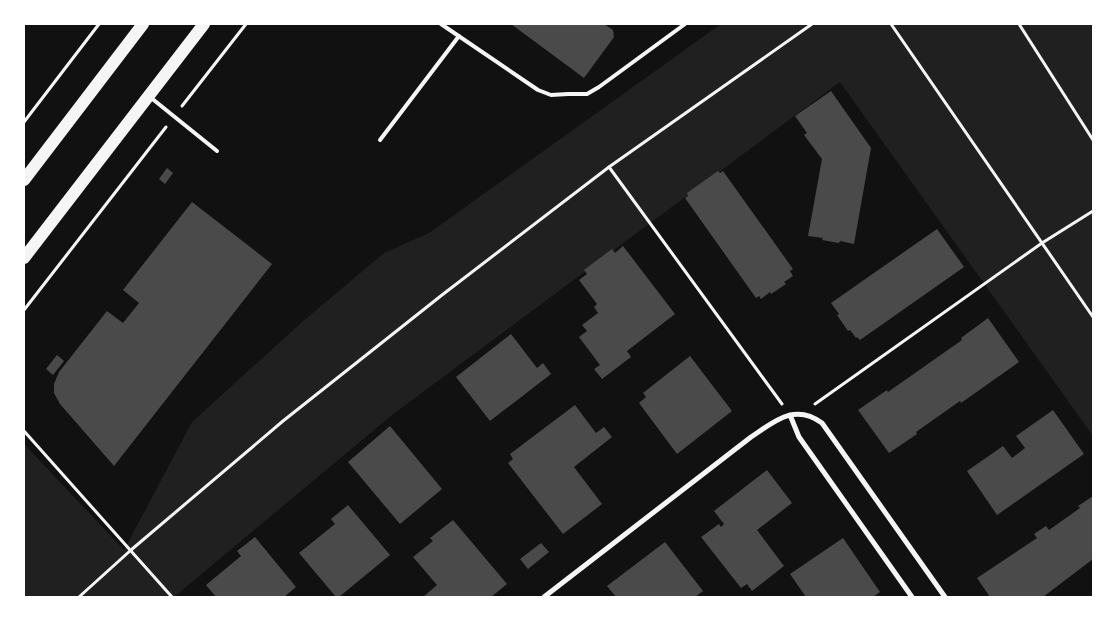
<svg xmlns="http://www.w3.org/2000/svg" width="1117" height="621" viewBox="0 0 1117 621" font-family="'Varela Round',sans-serif">
  <style>
    .green { fill: #202020 }
    .building { fill: #4a4a4a }
    .lines { fill: none; stroke-linecap: round; stroke-linejoin: round }
    .path { stroke: #f5f5f5; stroke-width: 3 }
    .service { stroke: #f5f5f5; stroke-width: 4 }
    .minor { stroke: #f5f5f5; stroke-width: 5 }
    .primary { stroke: #f5f5f5; stroke-width: 12 }
  </style>
  <rect width="100%" height="100%" fill="#111"/>
  <path class="green" d="M721 24H1093V436L840 82 392 415 174 597H24V444L124 550 192 422 302 322 384 253 429 233Z"/>
  <g class="building">
    <path d="M511 24H604L613 30 614 37 584 78Z"/>
    <path d="M831 91 871 148 854 244 840 241 839 243 822 240 823 238 808 236 822 159 804 135 807 133 795 116Z"/>
    <path d="M167 168 173 173 165 184 159 179Z"/>
    <path d="M718 171 720 173 723 171 793 269 790 271 793 276 784 282 786 284 771 294 770 292 761 299 759 296 756 298 685 198 688 196 687 193Z"/>
    <path d="M192 202 272 264 114 466 60 404 54 393V384L59 372 107 311 123 323 139 303 123 290Z"/>
    <path d="M937 229 964 267 860 340 857 337 856 338 850 330 848 331 837 315 839 314 831 303Z"/>
    <path d="M623 246 675 314 627 351 631 357 602 379 594 369 600 365 579 337 587 331 582 325 598 313 594 307 597 304 579 280 587 274 584 270 612 249 615 253Z"/>
    <path d="M988 318 1019 362 961 403 960 401 916 432 917 434 889 453 858 410 887 390 888 392 962 340 961 338Z"/>
    <path d="M511 334 537 368 543 363 551 374 490 421 456 377Z"/>
    <path d="M57 355 64 361 53 375 46 369Z"/>
    <path d="M690 356 732 411 677 454 639 403 646 397 643 393Z"/>
    <path d="M575 405 596 433 604 427 612 437 574 467 602 504 563 534 508 463 513 459 510 454Z"/>
    <path d="M1053 410 1084 454 997 515 967 471 1003 446 1012 458 1025 448 1016 436Z"/>
    <path d="M390 426 442 489 400 524 348 462Z"/>
    <path d="M767 470 792 503 757 530 784 566 752 591 747 584 741 588 701 537 719 524 721 527 724 524 714 511Z"/>
    <path d="M1093 496V559L1043 597H990L977 578 1037 538 1034 534 1046 526 1049 530 1080 508 1078 506Z"/>
    <path d="M348 505 390 555 339 597H336L299 553 335 524 331 519Z"/>
    <path d="M453 520 507 584 491 597H423L437 585 413 557 433 541 430 538Z"/>
    <path d="M255 537 296 587 284 597H216L206 585 241 556 237 551Z"/>
    <path d="M843 538 880 592 873 597H806L790 574Z"/>
    <path d="M665 542 703 591 695 597H616L607 586Z"/>
    <path d="M541 543 549 552 528 569 520 559Z"/>
  </g>
  <g class="lines">
    <g class="path">
      <path d="M891 24 1093 317"/>
      <path d="M1019 24 1093 140"/>
      <path d="M182 106 246 24"/>
      <path d="M24 122 99 24"/>
      <path d="M609 167 782 404"/>
      <path d="M24 310 166 127"/>
      <path d="M815 404 1042 243 1093 211"/>
      <path d="M24 431 172 597"/>
      <path d="M79 597 131 550 283 421 442 295 609 167 812 24"/>
    </g>
    <g class="service">
      <path d="M441 24 538 90 551 95 568 94H587L599 87 685 24"/>
      <path d="M150 97 217 151"/>
      <path d="M380 140 459 36"/>
    </g>
    <g class="minor">
      <path d="M790 415 799 437 912 597"/>
      <path d="M544 597 751 437C775 421 795 403 822 423L945 597"/>
    </g>
    <g class="primary">
      <path d="M24 180 143 24"/>
      <path d="M24 258 204 24"/>
    </g>
  </g>
  <rect width="1117" height="621" fill="none" stroke="#ffffff" stroke-width="50"/>
</svg>
